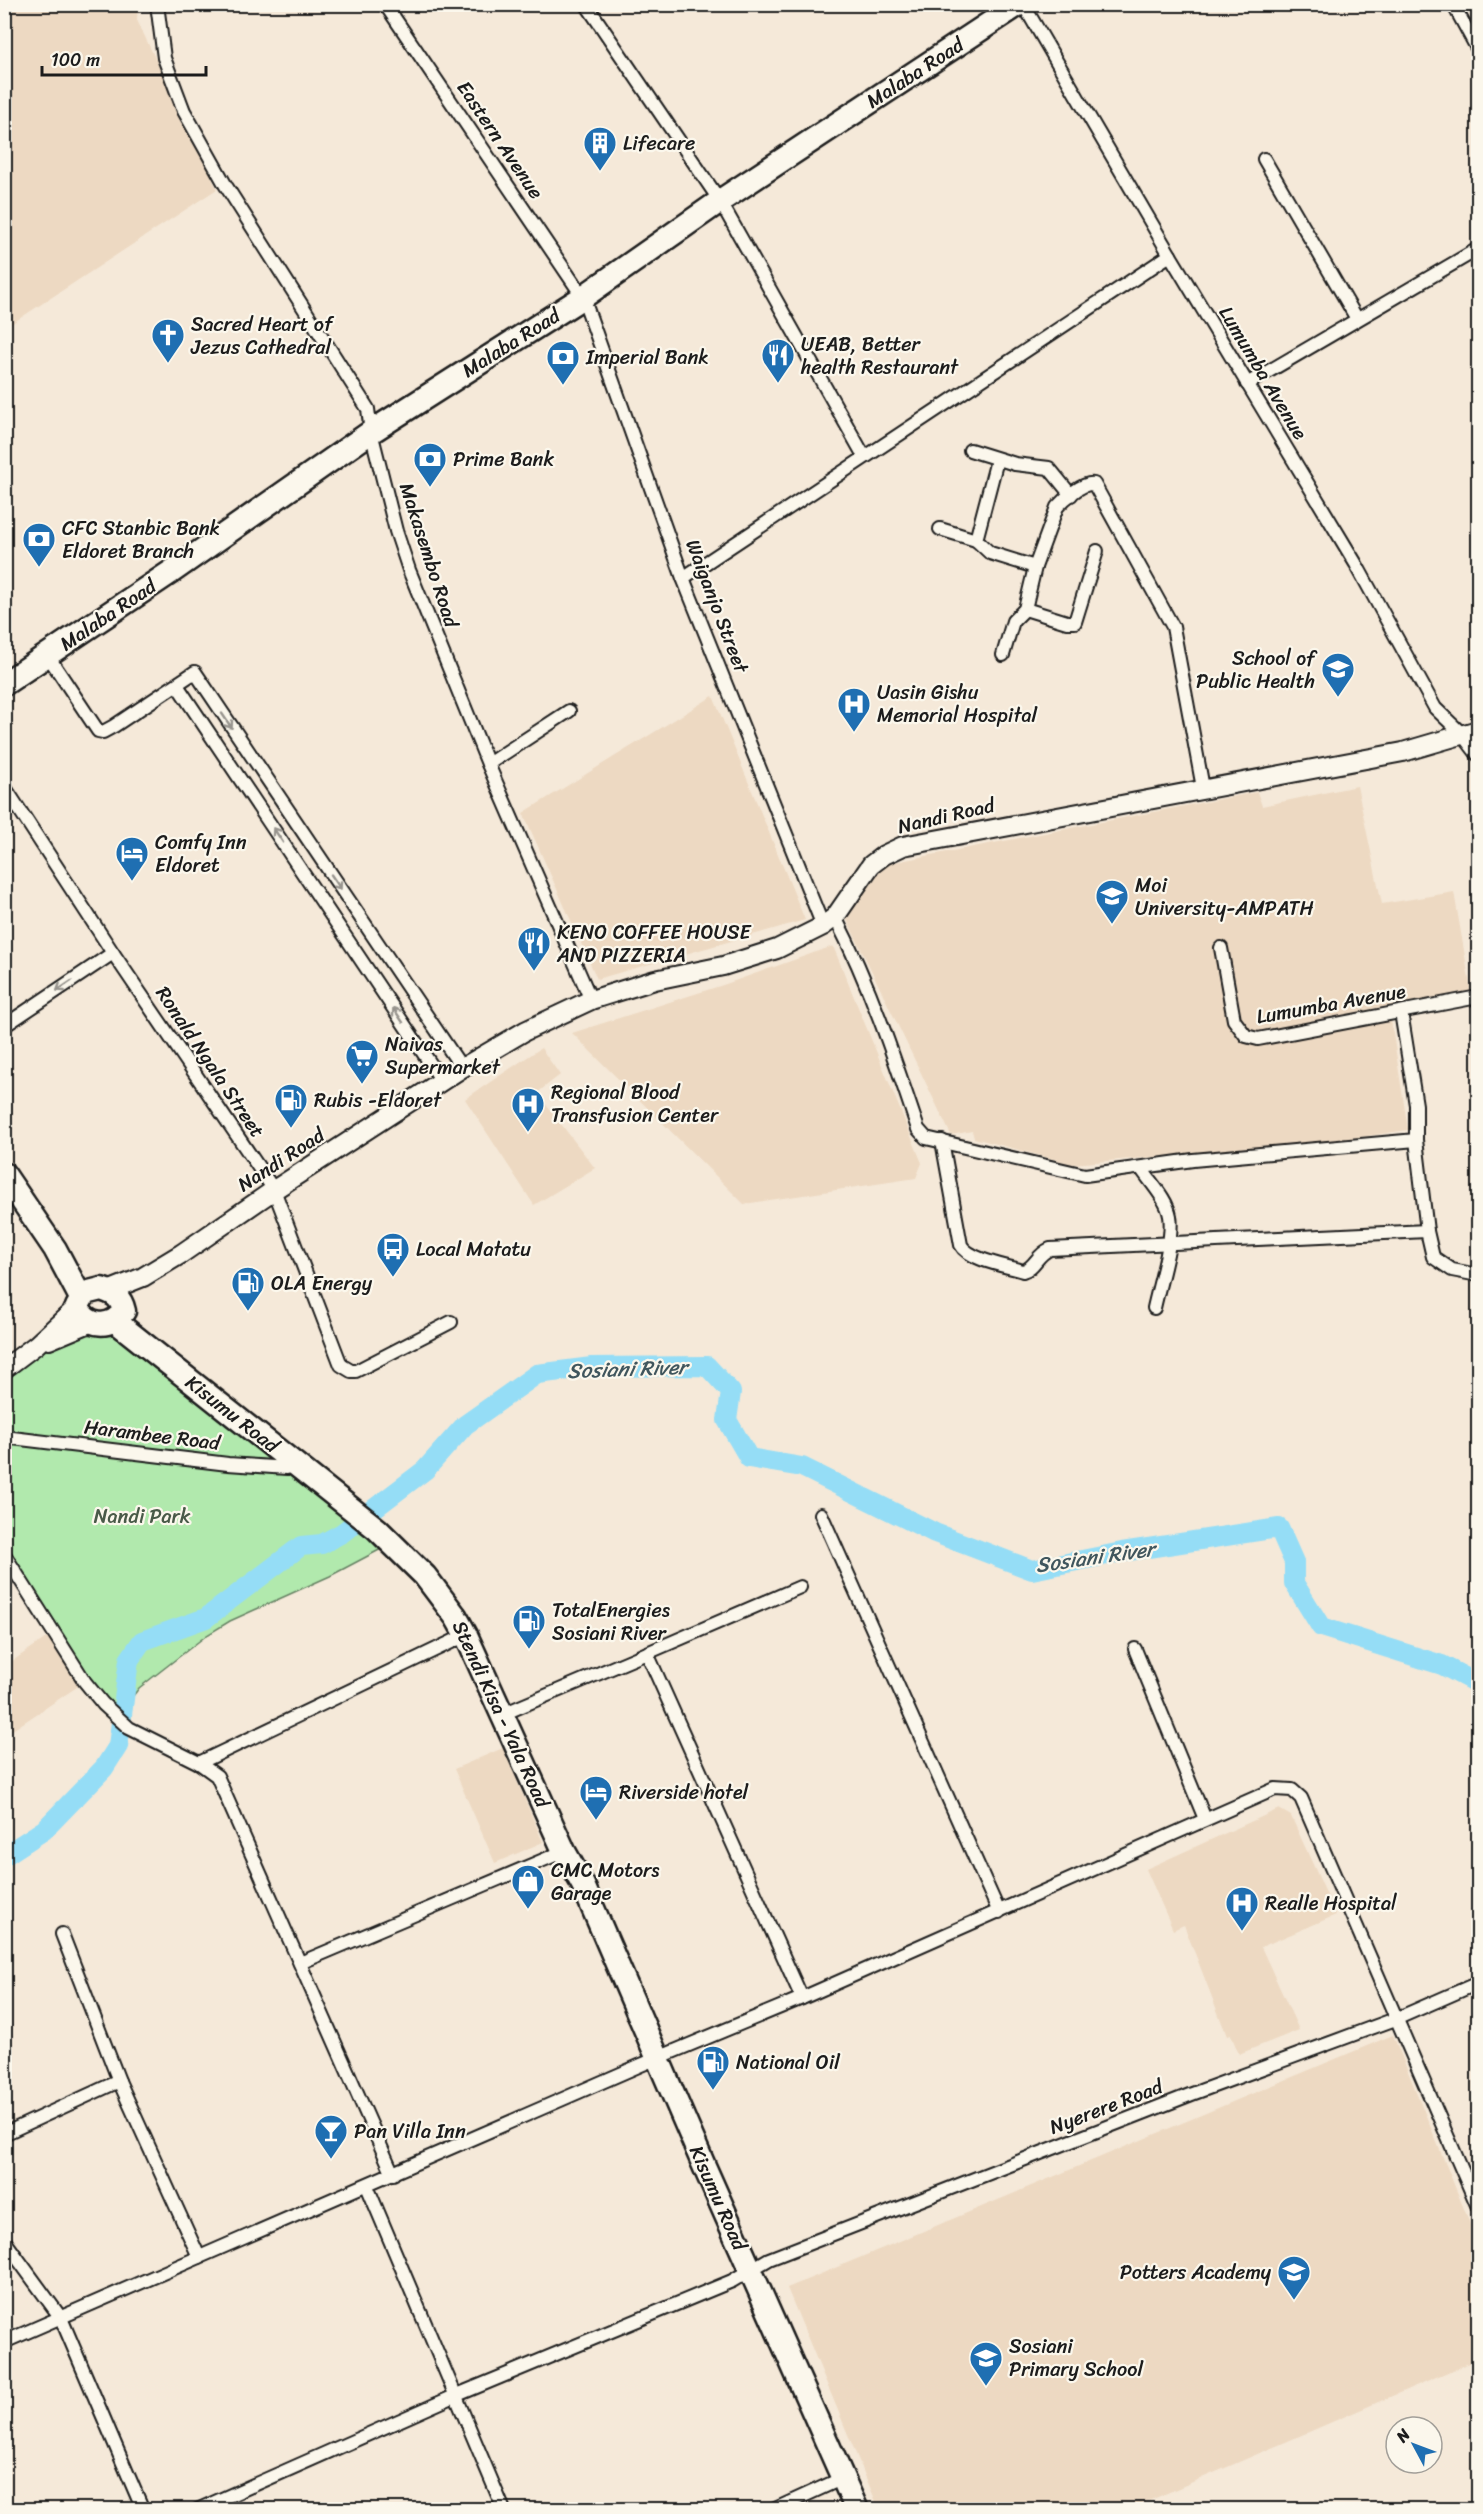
<svg xmlns="http://www.w3.org/2000/svg" width="1483" height="2514" viewBox="0 0 1483 2514" font-family="Sriracha,sans-serif">
  <style>
    .built { fill: #edd9c2 }
    .green { fill: #b1e9ad; stroke: #668264; stroke-width: 1.5 }
    .lines { fill: none; stroke-linecap: round; stroke-linejoin: round }
    .river { stroke: #95ddf6; stroke-width: 20 }
    .street-casing { stroke: #1c1c1c; stroke-width: 16 }
    .secondary-casing { stroke: #1c1c1c; stroke-width: 22 }
    .highway-casing { stroke: #1c1c1c; stroke-width: 27 }
    .street { stroke: #fbf7ec; stroke-width: 12 }
    .secondary { stroke: #fbf7ec; stroke-width: 18 }
    .highway { stroke: #fbf7ec; stroke-width: 22 }
    .oneway { stroke: #97948e }
    .labels { text-anchor: middle; dominant-baseline: central; stroke-width: 4.5; stroke-linejoin: round; paint-order: stroke }
    .street-label { font-size: 20px; fill: #1c1c1c; stroke: #fbf7ec }
    .poi-label { font-size: 20px; fill: #1c1c1c; stroke: #fbf7ec; text-anchor: start }
    .park-label { font-size: 20px; fill: #495a48; stroke: #fbf7ec }
    .water-label { font-size: 21px; font-style: italic; fill: #40565d; stroke: #fbf7ec }
  </style>
  <rect width="100%" height="100%" fill="#f5e9d9"/>
  <filter id="ink" filterUnits="userSpaceOnUse"><feTurbulence type="fractalNoise" baseFrequency=".0167" numOctaves="2"/><feDisplacementMap in="SourceGraphic" scale="12" xChannelSelector="R" yChannelSelector="G"/><feConvolveMatrix kernelMatrix="1 2 1 2 8 2 1 2 1" color-interpolation-filters="sRGB"/></filter>
  <g filter="url(#ink)">
    <g class="built">
      <path d="M10 4 138 5 137 20 217 189 5 328 4 9Z"/>
      <path d="M713 696 805 920 597 979 523 813Z"/>
      <path d="M1357 786 1382 904 1454 892 1473 1003 1390 1014 1408 1130 1319 1143 1072 1164 974 1138 972 1131 951 1135 846 918 885 864 1257 792 1262 806Z"/>
      <path d="M833 946 922 1163 916 1178 744 1204 572 1033 723 985Z"/>
      <path d="M541 1048 560 1075 537 1093 595 1168 534 1205 465 1099Z"/>
      <path d="M55 1632 86 1681 5 1735V1666Z"/>
      <path d="M503 1748 543 1842 495 1863 454 1769Z"/>
      <path d="M1279 1809 1291 1816 1336 1915 1261 1947 1299 2030 1239 2054 1231 2035 1227 2036 1184 1925 1173 1930 1146 1869Z"/>
      <path d="M1393 2035 1478 2243V2359L1130 2509H879L787 2288Z"/>
    </g>
    <path class="green" d="M116 1323 383 1548 330 1576 230 1621 207 1635 139 1688 130 1700 131 1726 104 1702 5 1550V1372L38 1347Z"/>
    <g class="lines">
      <path class="river" d="M4 1856 44 1830 104 1768 118 1746 129 1660 142 1641 206 1618 301 1546 322 1544 342 1533 425 1470 465 1425 537 1374 592 1367 707 1366 731 1392 727 1420 749 1458 802 1467 935 1533 1032 1570 1122 1552 1279 1528 1294 1562V1583L1321 1627 1442 1665 1478 1684"/>
      <g class="street-casing">
        <g id="street">
          <path d="M157 4 164 58 184 111 226 186 368 409 371 432 396 531 409 570 488 764 591 1000"/>
          <path d="M385 4 583 297 683 578 823 926"/>
          <path d="M586 4 720 201 864 456"/>
          <path d="M1023 4 1170 255 1356 564 1435 708 1462 734 1478 755"/>
          <path d="M1453 4 1478 50"/>
          <path d="M1264 159 1357 319"/>
          <path d="M1247 384 1478 249"/>
          <path d="M970 450 1015 464 1049 468 1071 495"/>
          <path d="M997 460 976 540 990 553 1035 567"/>
          <path d="M940 529 976 540"/>
          <path d="M683 578 1170 255"/>
          <path d="M1025 609 1067 622H1075L1097 551"/>
          <path d="M1003 655 1013 621 1025 609 1035 567 1057 507C1064 499 1083 482 1094 484L1173 627 1203 788"/>
          <path d="M48 656 98 731 103 732 114 726 195 672 462 1068"/>
          <path d="M177 685 442 1081"/>
          <path d="M488 764 569 711"/>
          <path d="M4 786 113 953 274 1190 341 1365 351 1371H356L451 1322"/>
          <path d="M835 917C870 985 894 1057 918 1129L926 1138 1085 1175 1193 1160 1416 1140V1105L1401 1012"/>
          <path d="M1221 948 1234 1020 1246 1036 1258 1039 1478 997"/>
          <path d="M4 1026 113 953"/>
          <path d="M1416 1140 1427 1231 1433 1257 1452 1270 1478 1275"/>
          <path d="M942 1141 961 1245C969 1260 1007 1266 1023 1271 1035 1268 1036 1255 1050 1249L1427 1231"/>
          <path d="M1141 1168C1150 1182 1167 1199 1170 1216 1174 1239 1159 1284 1154 1308"/>
          <path d="M4 1437 228 1464 287 1468 293 1463"/>
          <path d="M821 1514 999 1912"/>
          <path d="M4 1554 85 1682 103 1704 129 1728 199 1763 217 1776 393 2174"/>
          <path d="M1135 1649 1205 1819"/>
          <path d="M647 1653 800 1587"/>
          <path d="M510 1711 647 1653 802 1998"/>
          <path d="M199 1763 466 1635"/>
          <path d="M62 1934 119 2081"/>
          <path d="M300 1963 567 1850"/>
          <path d="M4 2134 119 2081 199 2257"/>
          <path d="M367 2186 504 2510"/>
          <path d="M4 2240 61 2318 143 2510"/>
          <path d="M4 2342 641 2065 802 1998 1275 1789 1292 1790 1301 1798 1478 2207"/>
          <path d="M197 2510 457 2395 732 2281 769 2259 1192 2094 1398 2018 1478 1983"/>
          <path d="M773 2510 843 2478"/>
        </g>
      </g>
      <g class="secondary-casing">
        <g id="secondary">
          <path d="M108 1291 143 1277 181 1254 274 1190 462 1068 525 1031 591 1000 655 980 723 966 777 949 823 926 835 917 871 865 884 855 903 846 1403 752 1478 730"/>
          <path d="M49 1340 92 1322"/>
          <path d="M4 1369 36 1345 77 1307"/>
        </g>
      </g>
      <g class="highway-casing">
        <g id="highway">
          <path d="M4 684 171 572 371 432 583 297 720 201 1019 4"/>
          <path d="M4 1174 55 1249 81 1298"/>
          <path d="M101 1289C114 1293 121 1297 124 1311 111 1329 88 1328 77 1307L85 1293Z"/>
          <path d="M115 1321 377 1529 425 1576 456 1617 466 1635 564 1851 583 1885 705 2168 857 2510"/>
        </g>
      </g>
      <use href="#street" class="street"/>
      <use href="#secondary" class="secondary"/>
      <use href="#highway" class="highway"/>
    </g>
    <defs><path id="oneway-shaft" d="M-6 0H5M1.5-3L5.5 0L1.5 3" fill="none" stroke-width="1.6" stroke-linecap="round" stroke-linejoin="round" transform="scale(1.5)"/></defs>
    <g class="oneway">
      <use href="#oneway-shaft" transform="translate(227 721) rotate(56)"/>
      <use href="#oneway-shaft" transform="translate(278 835) rotate(-124)"/>
      <use href="#oneway-shaft" transform="translate(336 882) rotate(56)"/>
      <use href="#oneway-shaft" transform="translate(64 986) rotate(146)"/>
      <use href="#oneway-shaft" transform="translate(398 1015) rotate(-124)"/>
    </g>
  </g>
  <defs>
    <g id="building-pin" transform="scale(1.725)"><path d="M0 17L-7.5 6A9.5 9.5 0 1 1 7.5 6Z" fill="#1f6fb2" stroke="#fbf7ec"/><path d="M-4-6H4V6H1V3H-1V6H-4ZM-2.5-4.3h1.7v1.8h-1.7ZM.8-4.3h1.7v1.8H.8ZM-2.5-1h1.7V.8h-1.7ZM.8-1h1.7V.8H.8Z" fill="#fff"/></g>
    <g id="church-pin" transform="scale(1.725)"><path d="M0 17L-7.5 6A9.5 9.5 0 1 1 7.5 6Z" fill="#1f6fb2" stroke="#fbf7ec"/><path d="M-1.2-6h2.4v3.5h3.3v2.4h-3.3V6h-2.4V-.1h-3.3v-2.4h3.3Z" fill="#fff"/></g>
    <g id="restaurant-pin" transform="scale(1.725)"><path d="M0 17L-7.5 6A9.5 9.5 0 1 1 7.5 6Z" fill="#1f6fb2" stroke="#fbf7ec"/><path d="M-5-6h1v4h1v-4h1v4h1v-4h1v5L-1.5 .5V6h-2V.5L-5-1ZM5-6V6H3V1.5H1.5Q1.5-4 5-6Z" fill="#fff"/></g>
    <g id="bank-pin" transform="scale(1.725)"><path d="M0 17L-7.5 6A9.5 9.5 0 1 1 7.5 6Z" fill="#1f6fb2" stroke="#fbf7ec"/><path d="M-6-4H6V4H-6ZM0-2.3a2.3 2.3 0 1 0 0 4.6a2.3 2.3 0 1 0 0-4.6Z" fill="#fff"/></g>
    <g id="university-pin" transform="scale(1.725)"><path d="M0 17L-7.5 6A9.5 9.5 0 1 1 7.5 6Z" fill="#1f6fb2" stroke="#fbf7ec"/><path d="M0-5L7-2L0 1L-7-2ZM-4 1L0 2.5L4 1V4Q0 6-4 4Z" fill="#fff"/></g>
    <g id="hospital-pin" transform="scale(1.725)"><path d="M0 17L-7.5 6A9.5 9.5 0 1 1 7.5 6Z" fill="#1f6fb2" stroke="#fbf7ec"/><path d="M-5-5h3v3.5h4V-5h3V5h-3V1.5h-4V5h-3Z" fill="#fff"/></g>
    <g id="hotel-pin" transform="scale(1.725)"><path d="M0 17L-7.5 6A9.5 9.5 0 1 1 7.5 6Z" fill="#1f6fb2" stroke="#fbf7ec"/><path d="M-6-4.5h1.5V1H6V5H4.5V3h-9V5H-6ZM-4 0a1.8 1.8 0 1 1 3.6 0ZM.5 0V-2.5h3Q6-2.5 6 0Z" fill="#fff"/></g>
    <g id="supermarket-pin" transform="scale(1.725)"><path d="M0 17L-7.5 6A9.5 9.5 0 1 1 7.5 6Z" fill="#1f6fb2" stroke="#fbf7ec"/><path d="M-6-5.5h2.5l.6 2H6L4.5 2H-2.5L-4.4-4H-6ZM-1.5 3.2a1.3 1.3 0 1 0 .1 0ZM3 3.2a1.3 1.3 0 1 0 .1 0Z" fill="#fff"/></g>
    <g id="fuel-pin" transform="scale(1.725)"><path d="M0 17L-7.5 6A9.5 9.5 0 1 1 7.5 6Z" fill="#1f6fb2" stroke="#fbf7ec"/><path d="M-5.5-6h7V0h2V4h1.3V-2.5L3-4.5l.8-.8L6-3V5H2.5V1h-1V6h-7ZM-4.2-4.7v3.2H.2V-4.7Z" fill="#fff"/></g>
    <g id="bus-pin" transform="scale(1.725)"><path d="M0 17L-7.5 6A9.5 9.5 0 1 1 7.5 6Z" fill="#1f6fb2" stroke="#fbf7ec"/><path d="M-5-6H5V4H4V6H2V4H-2V6H-4V4H-5ZM-3.5-4V0h7V-4ZM-3.5 1.2v1.5H-2V1.2ZM2 1.2v1.5H3.5V1.2Z" fill="#fff"/></g>
    <g id="shop-pin" transform="scale(1.725)"><path d="M0 17L-7.5 6A9.5 9.5 0 1 1 7.5 6Z" fill="#1f6fb2" stroke="#fbf7ec"/><path d="M-5-2.5h2.3a2.7 3.5 0 0 1 5.4 0H5L5.5 6h-11ZM-1.5-2.5h3a1.5 2.3 0 0 0-3 0Z" fill="#fff"/></g>
    <g id="bar-pin" transform="scale(1.725)"><path d="M0 17L-7.5 6A9.5 9.5 0 1 1 7.5 6Z" fill="#1f6fb2" stroke="#fbf7ec"/><path d="M-6-5H6L.8 .8V4.5H3.5V6h-7V4.5H-.8V.8Z" fill="#fff"/></g>
    <g id="school-pin" transform="scale(1.725)"><path d="M0 17L-7.5 6A9.5 9.5 0 1 1 7.5 6Z" fill="#1f6fb2" stroke="#fbf7ec"/><path d="M0-5L7-2L0 1L-7-2ZM-4 1L0 2.5L4 1V4Q0 6-4 4Z" fill="#fff"/></g>
  </defs>
  <g fill-rule="evenodd">
    <use href="#building-pin" x="600" y="143"/>
    <use href="#church-pin" x="168" y="335"/>
    <use href="#restaurant-pin" x="778" y="355"/>
    <use href="#bank-pin" x="563" y="357"/>
    <use href="#bank-pin" x="430" y="459"/>
    <use href="#bank-pin" x="39" y="539"/>
    <use href="#university-pin" x="1338" y="669"/>
    <use href="#hospital-pin" x="854" y="704"/>
    <use href="#hotel-pin" x="132" y="853"/>
    <use href="#university-pin" x="1112" y="896"/>
    <use href="#restaurant-pin" x="534" y="943"/>
    <use href="#supermarket-pin" x="362" y="1056"/>
    <use href="#fuel-pin" x="291" y="1100"/>
    <use href="#hospital-pin" x="528" y="1104"/>
    <use href="#bus-pin" x="393" y="1249"/>
    <use href="#fuel-pin" x="248" y="1283"/>
    <use href="#fuel-pin" x="529" y="1621"/>
    <use href="#hotel-pin" x="596" y="1792"/>
    <use href="#shop-pin" x="528" y="1881"/>
    <use href="#hospital-pin" x="1242" y="1903"/>
    <use href="#fuel-pin" x="713" y="2062"/>
    <use href="#bar-pin" x="331" y="2131"/>
    <use href="#school-pin" x="1294" y="2272"/>
    <use href="#school-pin" x="986" y="2358"/>
  </g>
  <g class="labels">
    <g class="street-label">
      <text transform="translate(915 73) rotate(-33)">Malaba Road</text>
      <text transform="translate(500 140) rotate(56)">Eastern Avenue</text>
      <text transform="translate(511 343) rotate(-32)">Malaba Road</text>
      <text transform="translate(1263 373) rotate(59)">Lumumba Avenue</text>
      <text transform="translate(429 555) rotate(72)">Makasembo Road</text>
      <text transform="translate(717 606) rotate(69)">Waiganjo Street</text>
      <text transform="translate(108 615) rotate(-34)">Malaba Road</text>
      <text transform="translate(946 816) rotate(-13)">Nandi Road</text>
      <text transform="translate(1331 1004) rotate(-10)">Lumumba Avenue</text>
      <text transform="translate(210 1062) rotate(56)">Ronald Ngala Street</text>
      <text transform="translate(281 1160) rotate(-33)">Nandi Road</text>
      <text transform="translate(232 1414) rotate(38)">Kisumu Road</text>
      <text transform="translate(152 1435) rotate(7)">Harambee Road</text>
      <text transform="translate(501 1714) rotate(65)">Stendi Kisa - Yala Road</text>
      <text transform="translate(1106 2107) rotate(-21)">Nyerere Road</text>
      <text transform="translate(718 2198) rotate(66)">Kisumu Road</text>
    </g>
    <g class="poi-label">
      <text x="623" y="143">Lifecare</text>
      <text x="191" y="324">Sacred Heart of<tspan x="191" dy="23">Jezus Cathedral</tspan></text>
      <text x="801" y="344">UEAB, Better<tspan x="801" dy="23">health Restaurant</tspan></text>
      <text x="586" y="357">Imperial Bank</text>
      <text x="453" y="459">Prime Bank</text>
      <text x="62" y="528">CFC Stanbic Bank<tspan x="62" dy="23">Eldoret Branch</tspan></text>
      <text x="1315" y="658" text-anchor="end">School of<tspan x="1315" dy="23">Public Health</tspan></text>
      <text x="877" y="692">Uasin Gishu<tspan x="877" dy="23">Memorial Hospital</tspan></text>
      <text x="155" y="842">Comfy Inn<tspan x="155" dy="23">Eldoret</tspan></text>
      <text x="1135" y="885">Moi<tspan x="1135" dy="23">University-AMPATH</tspan></text>
      <text x="557" y="932">KENO COFFEE HOUSE<tspan x="557" dy="23">AND PIZZERIA</tspan></text>
      <text x="385" y="1044">Naivas<tspan x="385" dy="23">Supermarket</tspan></text>
      <text x="551" y="1092">Regional Blood<tspan x="551" dy="23">Transfusion Center</tspan></text>
      <text x="314" y="1100">Rubis -Eldoret</text>
      <text x="416" y="1249">Local Matatu</text>
      <text x="271" y="1283">OLA Energy</text>
      <text x="552" y="1610">TotalEnergies<tspan x="552" dy="23">Sosiani River</tspan></text>
      <text x="619" y="1792">Riverside hotel</text>
      <text x="551" y="1870">CMC Motors<tspan x="551" dy="23">Garage</tspan></text>
      <text x="1265" y="1903">Realle Hospital</text>
      <text x="736" y="2062">National Oil</text>
      <text x="354" y="2131">Pan Villa Inn</text>
      <text x="1271" y="2272" text-anchor="end">Potters Academy</text>
      <text x="1009" y="2346">Sosiani<tspan x="1009" dy="23">Primary School</tspan></text>
    </g>
    <g class="park-label">
      <text x="142" y="1516">Nandi Park</text>
    </g>
    <g class="water-label">
      <text transform="translate(627 1369) rotate(-2)">Sosiani River</text>
      <text transform="translate(1095 1557) rotate(-8)">Sosiani River</text>
    </g>
  </g>
  <rect width="1483" height="2514" fill="none" stroke="#fbf7ec" stroke-width="24"/>
  <rect x="12" y="12" width="1459" height="2490" fill="none" stroke="#1c1c1c" stroke-width="2" filter="url(#ink)"/>
  <g transform="translate(1414 2445) rotate(311)"><circle r="28" fill="#fbf7ec" stroke="#a29f99" stroke-width="1.5"/>
  <path d="M0-4.5L10 22L0 15L-10 22Z" fill="#1f6fb2"/>
  <text y="-9" font-size="16" font-weight="bold" text-anchor="middle" fill="#1c1c1c">N</text>
  </g>
  <path d="M42 66v9h164v-9" fill="none" stroke="#1c1c1c" stroke-width="3"/>
  <text x="51" y="66" font-size="18" fill="#1c1c1c" stroke="#fbf7ec" stroke-width="4.5" paint-order="stroke">100 m</text>
</svg>
